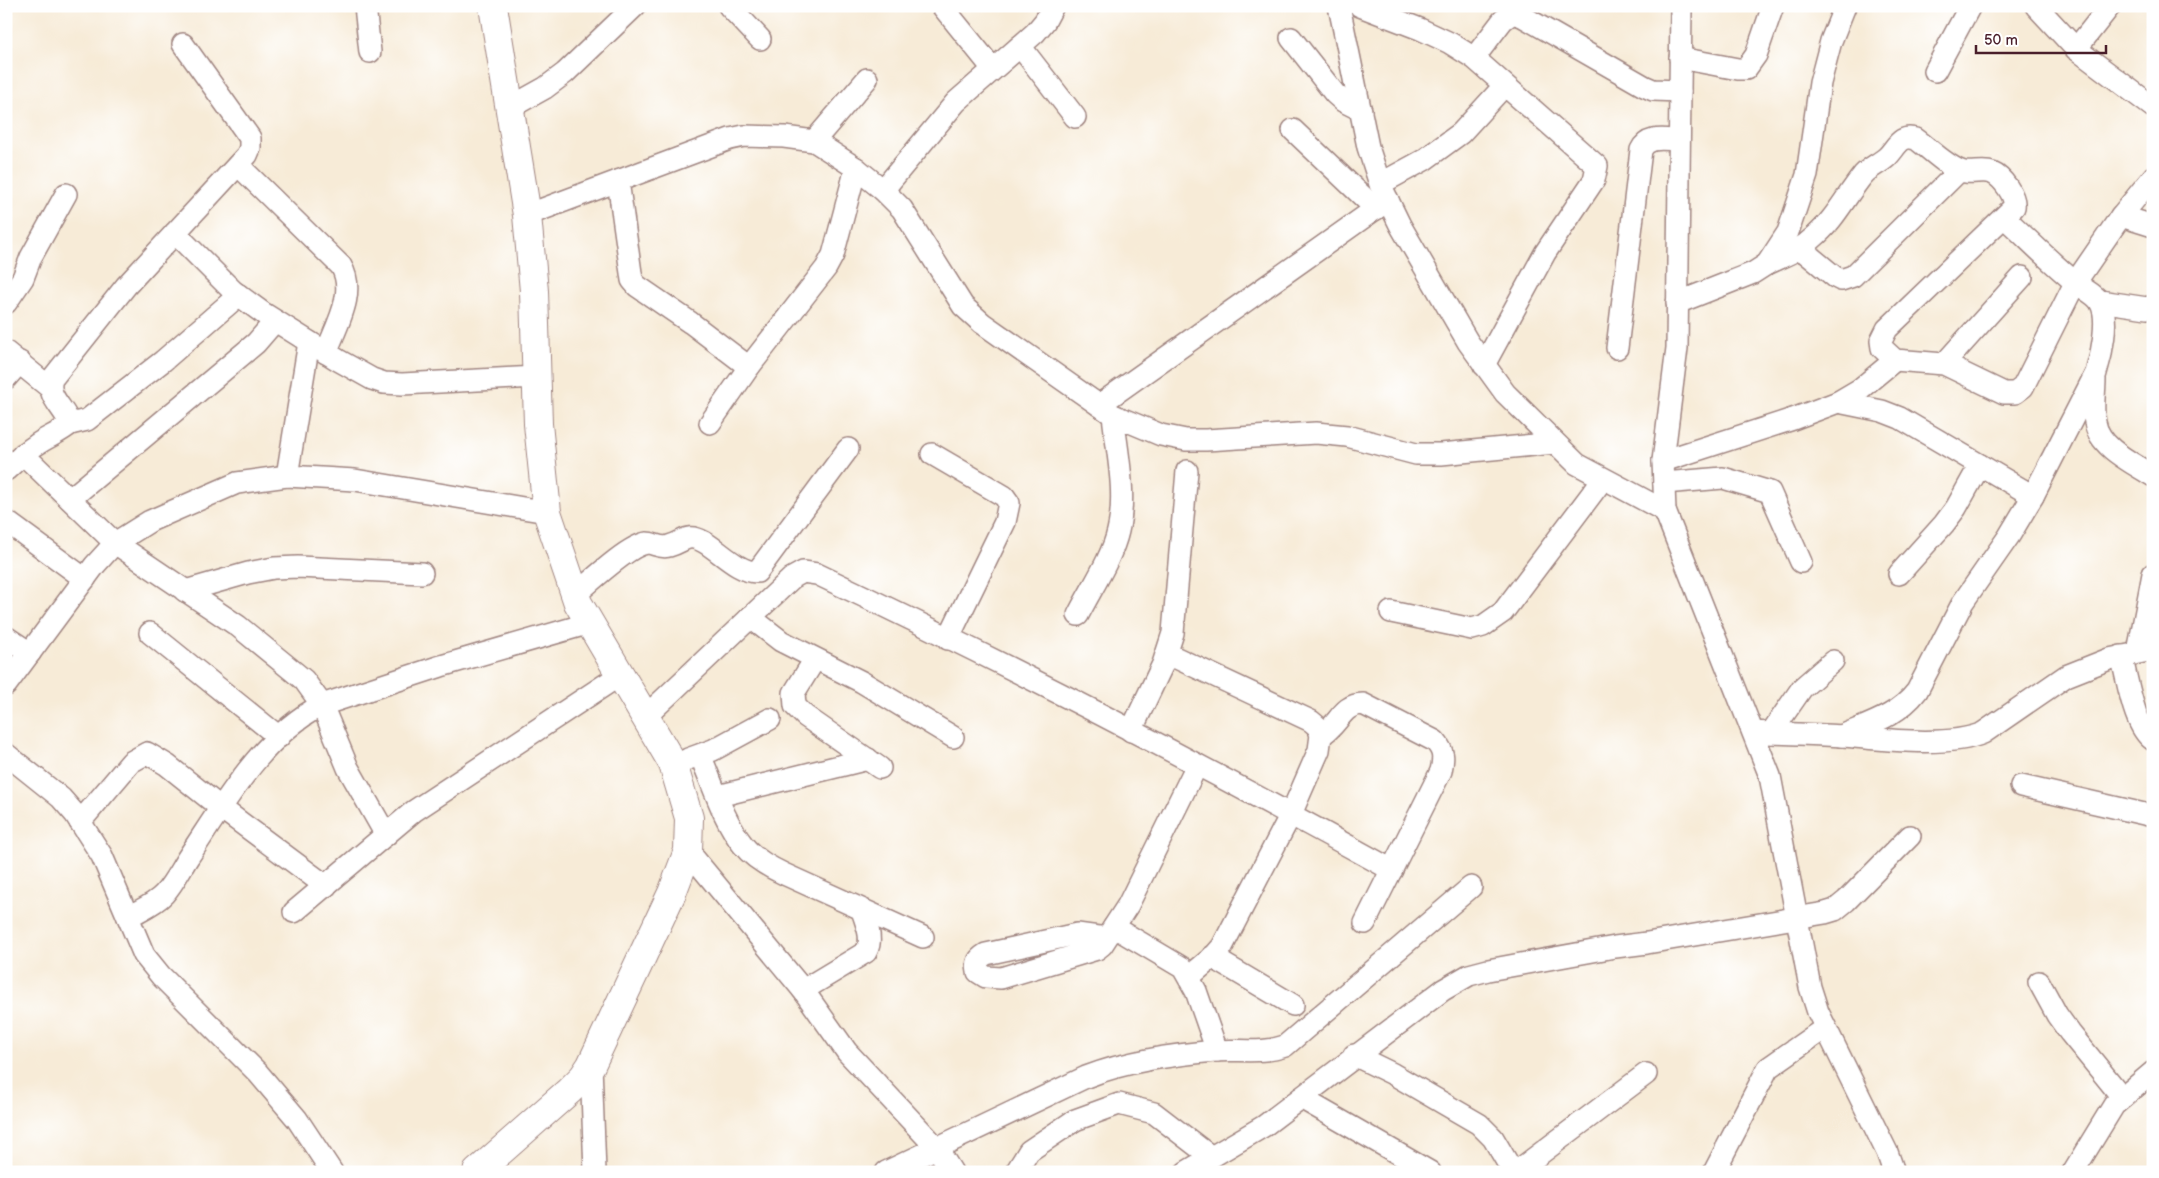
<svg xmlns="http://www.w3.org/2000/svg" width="2159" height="1178" viewBox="0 0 2159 1178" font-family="'Balsamiq Sans',sans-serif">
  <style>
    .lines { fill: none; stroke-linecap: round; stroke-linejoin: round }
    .minor-casing { stroke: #a08581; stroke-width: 24 }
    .major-casing { stroke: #a08581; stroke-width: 30 }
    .minor { stroke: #fff; stroke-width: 21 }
    .major { stroke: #fff; stroke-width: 28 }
  </style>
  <rect width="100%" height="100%" fill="#fff"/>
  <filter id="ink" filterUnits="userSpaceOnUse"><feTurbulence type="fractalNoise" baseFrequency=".02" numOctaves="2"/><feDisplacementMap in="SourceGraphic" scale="10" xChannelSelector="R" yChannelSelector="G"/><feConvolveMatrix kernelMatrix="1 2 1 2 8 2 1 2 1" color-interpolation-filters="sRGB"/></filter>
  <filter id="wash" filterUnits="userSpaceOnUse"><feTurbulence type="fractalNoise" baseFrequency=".0096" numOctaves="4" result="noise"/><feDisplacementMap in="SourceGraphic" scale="20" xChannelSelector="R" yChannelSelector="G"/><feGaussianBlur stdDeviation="1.12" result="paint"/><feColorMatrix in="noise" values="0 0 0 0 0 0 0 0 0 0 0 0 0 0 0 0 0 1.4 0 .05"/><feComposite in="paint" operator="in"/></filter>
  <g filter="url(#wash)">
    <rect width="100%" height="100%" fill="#f7ebd7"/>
  </g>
  <g filter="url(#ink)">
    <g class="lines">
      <g class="minor-casing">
        <g id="minor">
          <path d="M365 6 370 52"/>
          <path d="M729 6 760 39"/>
          <path d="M942 6 993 69"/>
          <path d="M1339 6 1368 147 1380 184 1400 225 1468 342 1505 393 1577 464 1665 511"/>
          <path d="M1360 6 1420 29 1450 43 1474 58 1597 166 1594 180 1545 253 1484 365"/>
          <path d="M1681 6 1677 348 1663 461 1665 511 1770 776 1810 987 1818 1012 1887 1152 1894 1172"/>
          <path d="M2036 6 2076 49 2153 107"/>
          <path d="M1291 38 1335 94 1343 101 1361 110"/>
          <path d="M1020 46 1075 117"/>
          <path d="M2076 49 2110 6"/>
          <path d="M1474 58 1503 20 1513 13 1522 16 1644 86 1653 90 1680 91"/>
          <path d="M1680 58 1738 69H1746L1756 55 1773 6"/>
          <path d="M1935 71 1970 6"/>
          <path d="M509 108 545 88 565 73 635 6"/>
          <path d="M1293 130 1376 209"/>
          <path d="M814 141 867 79"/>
          <path d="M238 165 341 266C357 293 336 326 326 353"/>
          <path d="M618 181 632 280 637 286 691 323 749 367"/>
          <path d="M1380 184 1424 160 1461 133 1504 86"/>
          <path d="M883 190 956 102 1035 33 1045 21 1053 6"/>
          <path d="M527 215 730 139 744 136 784 137 814 141 856 168 883 190 902 209 963 306 982 323 1113 415 1161 435 1186 440H1206L1316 433 1347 436 1416 454H1441L1555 443"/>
          <path d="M2121 216 2153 226"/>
          <path d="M175 233 233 291 263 313 338 360 372 379 384 383 402 384 537 377"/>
          <path d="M1801 249 1835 277 1841 280 1853 276 1959 171"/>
          <path d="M1767 264C1783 256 1800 251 1813 238 1834 221 1846 196 1863 175 1870 167 1879 164 1887 157 1897 147 1900 134 1916 139 1930 149 1945 165 1961 171 1971 175 1982 169 1992 173 2002 177 2016 196 2014 207L1887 329 1881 341 1882 348 1895 360 1944 364 2004 393H2015L2023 387 2075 283 2121 216 2153 177"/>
          <path d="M2100 301 2147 308 2153 306"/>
          <path d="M6 303 23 278 31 257 66 194"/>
          <path d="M1677 303 1753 273 1767 264 1788 232 1807 175 1820 83 1831 41 1845 6"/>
          <path d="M1617 348 1641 150C1648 135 1665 140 1679 140"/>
          <path d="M6 352 49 387"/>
          <path d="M1944 364 2022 277"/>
          <path d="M6 378 20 362"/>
          <path d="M2095 379C2095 392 2092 408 2095 422 2099 448 2133 463 2153 476"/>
          <path d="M1838 402 1882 411 1900 418 2033 496"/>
          <path d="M1099 405 1388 200"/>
          <path d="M710 423 749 367 826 268 833 255 856 168"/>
          <path d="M70 424 87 420 163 361 239 295"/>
          <path d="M23 454 115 543 238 626 304 680 322 705 348 768 386 835"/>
          <path d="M932 454 1004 496 1009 503 1005 522 948 639"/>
          <path d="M1663 461 1793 419 1838 402 1860 389 1895 360"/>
          <path d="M6 470C16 461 25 452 36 445 47 437 60 433 70 424 64 407 46 397 52 379L126 286 247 155 250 148V138L183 44"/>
          <path d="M287 476 309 342"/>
          <path d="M1664 483 1723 478 1770 492 1801 562"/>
          <path d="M70 499 256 343 275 321"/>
          <path d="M6 521 85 579"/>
          <path d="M1899 574 1944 524 1956 508 1980 465"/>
          <path d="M185 591 248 573 274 568 298 567 422 573"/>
          <path d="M575 595C590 582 629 545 647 543 654 543 661 549 669 546 685 542 686 532 704 542 720 551 738 572 757 572L848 449"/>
          <path d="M1391 612 1472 629 1483 626 1503 612 1603 479"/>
          <path d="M1078 615C1091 589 1112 558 1118 531 1127 494 1117 452 1113 415"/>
          <path d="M750 617 781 641 862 682 953 737"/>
          <path d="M150 633 279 737"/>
          <path d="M6 637 30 653"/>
          <path d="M2138 652 2153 574"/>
          <path d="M1168 654 1311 721 1318 727 1321 735 1319 750 1291 814 1222 947 1215 955 1189 977"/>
          <path d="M2121 656C2128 679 2133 726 2153 740"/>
          <path d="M815 659 794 693 795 706 805 716 880 768"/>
          <path d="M6 685 95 565 115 543 150 521 237 483 287 476 355 480 547 512"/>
          <path d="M645 717 792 578 803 572 817 574C1011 666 1204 766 1392 870"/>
          <path d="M1131 731 1163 664 1173 633 1187 471"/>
          <path d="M1754 732C1784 734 1813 734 1843 736 1881 739 1948 748 1983 733L2066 676 2109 659 2153 650"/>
          <path d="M1771 733 1802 688 1833 661"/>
          <path d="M1321 735C1339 726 1341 704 1363 704L1435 741C1444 751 1444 758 1441 771L1365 923"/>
          <path d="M1841 736C1869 724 1898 716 1917 691L1963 602 2009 536 2033 496 2096 373C2101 357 2110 318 2100 302 2095 294 2083 289 2076 283 2051 263 2028 239 2005 218"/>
          <path d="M6 754 61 798 75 814 102 856 144 955 161 976 258 1073 297 1119 332 1172"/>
          <path d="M700 755C713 784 723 820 743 845 753 858 769 867 784 874L923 937"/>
          <path d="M688 759 713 750 770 719"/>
          <path d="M2021 786 2153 816"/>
          <path d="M718 796 868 759"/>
          <path d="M80 822 131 762 147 753 167 765 221 808 326 886"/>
          <path d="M688 851 803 990 847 1052 937 1148 952 1172"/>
          <path d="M294 912 414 811 620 675"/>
          <path d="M128 917C140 910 155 904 164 894 174 883 181 868 189 856 225 802 263 735 322 705L441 666 590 623"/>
          <path d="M1114 927 1183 968 1196 991 1217 1051"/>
          <path d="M1106 938 1077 934 986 954C978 959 976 962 978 972L986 977 1001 978 1097 949 1102 945 1128 905 1197 765"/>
          <path d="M1212 957 1293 1005"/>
          <path d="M2039 982 2057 1015 2070 1033 2122 1097"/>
          <path d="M803 990 866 952C874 939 866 924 862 910"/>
          <path d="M1354 1055 1393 1074 1479 1124 1493 1138 1513 1172"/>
          <path d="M591 1065 595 1172"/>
          <path d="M1301 1098 1430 1172"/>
          <path d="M886 1172 1086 1077C1127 1061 1172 1055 1215 1051 1239 1049 1262 1054 1285 1046L1471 887"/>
          <path d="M1016 1172 1029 1151 1075 1120 1119 1104 1154 1113 1210 1156"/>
          <path d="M1186 1172 1264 1126 1443 990 1469 975 1488 970 1615 947 1647 943 1825 913 1835 910 1846 901 1910 836"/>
          <path d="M1516 1172 1646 1074"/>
          <path d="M1714 1172 1768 1068 1825 1028"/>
          <path d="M2073 1172 2114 1105 2153 1072"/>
        </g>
      </g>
      <g class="major-casing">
        <path id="major" d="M477 1172 569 1091 583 1077 591 1065 672 893 688 851 689 818 673 764 578 603 547 512 538 424 534 291 527 215 493 6"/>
      </g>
      <use href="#minor" class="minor"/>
      <use href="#major" class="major"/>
    </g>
  </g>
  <rect width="2159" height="1178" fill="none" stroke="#fff" stroke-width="25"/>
  <path d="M1976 45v8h130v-8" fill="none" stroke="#4a1f2b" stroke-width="2.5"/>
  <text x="1984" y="45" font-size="15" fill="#4a1f2b" stroke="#ffffff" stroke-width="4" paint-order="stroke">50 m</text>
</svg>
